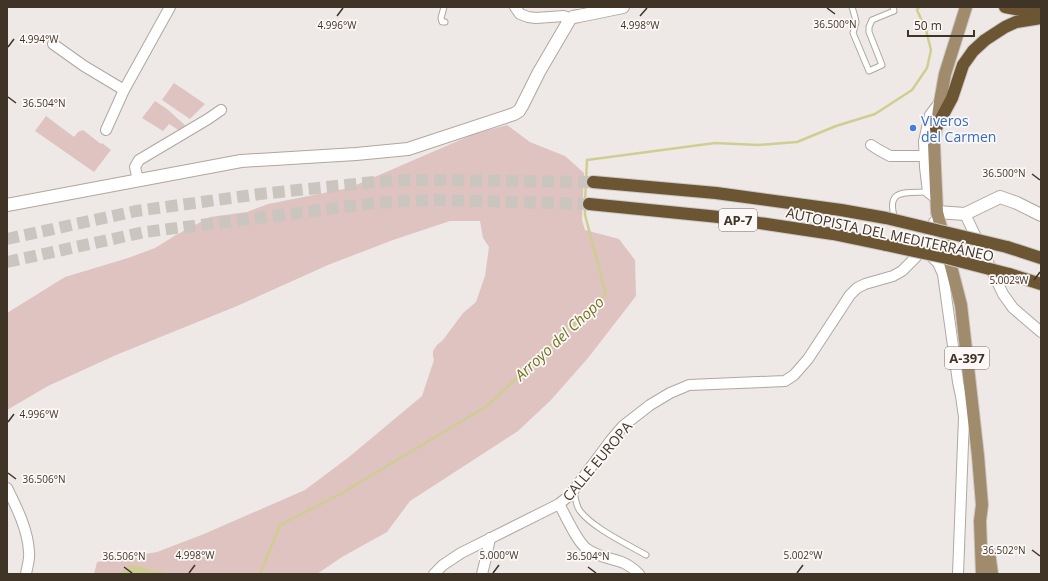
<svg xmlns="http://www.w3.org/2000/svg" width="1048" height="581" viewBox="0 0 1048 581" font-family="'Open Sans',sans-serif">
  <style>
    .green { fill: #dec3c1 }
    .water { fill: #cfce92 }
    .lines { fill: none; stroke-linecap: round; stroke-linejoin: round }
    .stream { stroke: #cfce92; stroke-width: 2.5 }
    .highway-tunnel { stroke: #cbc5c0; stroke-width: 12; stroke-dasharray: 12 6; stroke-linecap: butt }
    .lane-casing { stroke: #afa8a1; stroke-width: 7 }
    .street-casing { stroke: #afa8a1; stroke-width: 12 }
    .secondary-casing { stroke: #b1a69c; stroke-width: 14 }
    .primary-casing { stroke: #cac6c2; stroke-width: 14 }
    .highway-casing { stroke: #cac6c2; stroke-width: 14 }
    .lane { stroke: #fff; stroke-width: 5 }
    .street { stroke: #fff; stroke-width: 10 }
    .secondary { stroke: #fff; stroke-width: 12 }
    .primary { stroke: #a18b6d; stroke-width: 12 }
    .highway { stroke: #6b5533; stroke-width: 12 }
    .highway-bridge-casing { stroke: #cac6c2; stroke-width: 14; stroke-linecap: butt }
    .highway-bridge { stroke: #6b5533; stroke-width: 12 }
    .ticks { fill: none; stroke: #403426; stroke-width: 1.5 }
    .shop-dot { fill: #3f7fe0; stroke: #fbf8f7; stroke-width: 1.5 }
    .labels { text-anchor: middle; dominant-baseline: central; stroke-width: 3.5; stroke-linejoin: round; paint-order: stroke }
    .shield { fill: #fbf8f7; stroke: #786f65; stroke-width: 1 }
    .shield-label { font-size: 13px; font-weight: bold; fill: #403426 }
    .shop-label { font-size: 14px; fill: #366cbe; stroke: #fbf8f7; text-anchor: start }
    .street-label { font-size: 14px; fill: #403426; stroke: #fbf8f7 }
    .water-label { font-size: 15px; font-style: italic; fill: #747421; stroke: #fbf8f7 }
    .ticks-label { font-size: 10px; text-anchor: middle; fill: #403426; stroke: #fbf8f7; stroke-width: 3.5; stroke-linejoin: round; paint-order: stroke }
  </style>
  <rect width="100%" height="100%" fill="#eee9e6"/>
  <g class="green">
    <path d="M174 83 205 104 190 119 162 100Z"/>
    <path d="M155 101 167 109 187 127 180 131 169 124 163 131 142 118Z"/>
    <path d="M46 116 74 137 78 132 83 130 101 144 102 143 111 150 94 172 35 131Z"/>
    <path d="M507 125 530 142 565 156 584 173 582 220 585 230 619 239 635 260 636 296 588 358 551 400 518 431 410 501 387 532 342 557 317 574H94L97 562 157 552 204 534 305 490 349 457 422 396 434 360 433 356V351L437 345 443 340 463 313 476 302 485 276 489 247 483 238 480 221H450L393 240 328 265 237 306 116 355 48 386 7 410V313L65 277 128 258 155 248 176 235 210 217 247 212 268 204 349 188 474 134Z"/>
  </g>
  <path class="water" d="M136 565 143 567 149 570 175 574H118L130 566Z"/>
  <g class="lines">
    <g class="stream">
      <path d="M585 202 587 160 715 143 758 145 797 142 836 126 875 114 912 90 927 68 931 50 926 30 917 10 919 7"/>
      <path d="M260 574 280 525 342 493 487 406 606 294 585 215V207"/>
    </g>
    <g class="highway-tunnel">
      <path d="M7 239 136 211 260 194 375 182 405 180H438L593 182"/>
      <path d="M7 262 145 232 376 203 405 201 437 200 589 204"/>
    </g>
    <g class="lane-casing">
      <g id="lane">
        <path d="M444 7 441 18 442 22H445"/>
        <path d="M852 7 855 17 856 22 853 33 869 71 882 65 869 32V27L872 20 894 11 893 7"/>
        <path d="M895 219C885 188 906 193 928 192"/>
        <path d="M574 490C575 497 576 506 580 511 593 528 627 544 646 555"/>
      </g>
    </g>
    <g class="street-casing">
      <g id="street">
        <path d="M515 7 520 14 528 17 536 18 564 16 570 19"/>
        <path d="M53 44 84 66 124 90"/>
        <path d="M106 130 124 90 170 7"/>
        <path d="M871 145 879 150 890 156H924"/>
        <path d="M138 180 135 167 139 160 208 119 221 110"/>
        <path d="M937 199 928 192 925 167 924 141 930 115 940 102"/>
        <path d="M965 214 1003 294 1013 308 1041 332"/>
        <path d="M927 252 938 263 943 274 958 382 961 396 964 417 958 574"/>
        <path d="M7 488C17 508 28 530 29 552 30 559 27 567 26 574"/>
        <path d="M559 504C566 516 577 542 587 549 597 557 612 558 624 563 630 566 635 570 639 574"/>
        <path d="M434 574 443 565 461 553 559 504 570 495 611 440 623 426 650 405 670 393 689 385 785 381 794 375 808 359 850 295 857 288 865 284 893 276 902 271 916 257 928 241 934 222"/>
        <path d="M482 574 485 562 490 538"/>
      </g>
    </g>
    <g class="secondary-casing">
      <g id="secondary">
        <path d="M7 205 241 161 356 154 408 149 514 114 519 111 522 106 539 72 570 19 573 17 579 16 623 7"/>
        <path d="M937 212 965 214 1000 197 1017 203 1041 215"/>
      </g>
    </g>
    <g class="primary-casing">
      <g id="primary">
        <path d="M966 7 945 74 940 102 934 144 935 168 937 212 961 305 978 456 982 505 980 521 982 574"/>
        <path d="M989 552 992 574"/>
      </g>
    </g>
    <g class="highway-casing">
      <g id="highway">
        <path d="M1005 7 1041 14"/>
        <path d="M936 128 952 98 963 65 973 51 985 40 1005 27 1016 22 1041 18"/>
        <path d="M593 182 716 193 841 210 886 218"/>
        <path d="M589 204 719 217 833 234 886 245"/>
        <path d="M1007 247 1041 258"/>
        <path d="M1009 274 1041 284"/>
      </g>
    </g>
    <use href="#lane" class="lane"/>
    <use href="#street" class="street"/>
    <use href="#secondary" class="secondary"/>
    <use href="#primary" class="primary"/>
    <use href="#highway" class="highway"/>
    <g class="highway-bridge-casing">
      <g id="highway-bridge">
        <path d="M886 218 1007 247"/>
        <path d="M886 245 947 258 1009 274"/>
      </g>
    </g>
    <use href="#highway-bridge" class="highway-bridge"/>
  </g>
  <path class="ticks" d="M827 8 835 14M337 16 343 8M640 16 647 8M8 47 14 39M8 97 16 103M1032 174 1040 180M1034 280 1040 272M8 422 14 414M8 473 16 479M1032 550 1040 556M124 567 132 573M588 567 596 573M189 573 195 565M493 573 499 565M797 573 803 565"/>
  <circle class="shop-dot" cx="913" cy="128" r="4"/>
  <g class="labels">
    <g class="shield">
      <rect x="719" y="209" width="38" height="22" rx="3"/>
      <rect x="945" y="347" width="44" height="22" rx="3"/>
    </g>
    <g class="shield-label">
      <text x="738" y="220">AP-7</text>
      <text x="967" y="358">A-397</text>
    </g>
    <g class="shop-label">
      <text x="921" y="120">Viveros<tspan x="921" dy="16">del Carmen</tspan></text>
    </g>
    <g class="street-label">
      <text transform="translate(890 234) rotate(12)">AUTOPISTA DEL MEDITERRÁNEO</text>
      <text transform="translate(597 461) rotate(-50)">CALLE EUROPA</text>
    </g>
    <g class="water-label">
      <text transform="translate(559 338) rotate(-43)">Arroyo del Chopo</text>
    </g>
  </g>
  <g class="ticks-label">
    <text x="835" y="28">36.500°N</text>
    <text x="337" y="29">4.996°W</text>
    <text x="640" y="29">4.998°W</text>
    <text x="39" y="43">4.994°W</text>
    <text x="44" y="107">36.504°N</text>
    <text x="1004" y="177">36.500°N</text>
    <text x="1009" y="284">5.002°W</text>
    <text x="39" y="418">4.996°W</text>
    <text x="44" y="483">36.506°N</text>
    <text x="1004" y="554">36.502°N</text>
    <text x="195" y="559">4.998°W</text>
    <text x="499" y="559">5.000°W</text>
    <text x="803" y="559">5.002°W</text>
    <text x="124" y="560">36.506°N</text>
    <text x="588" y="560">36.504°N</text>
  </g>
  <rect width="1048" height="581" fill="none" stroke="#403426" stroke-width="16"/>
  <path d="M908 30v6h66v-6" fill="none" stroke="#403426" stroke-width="2"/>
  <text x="914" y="30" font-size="12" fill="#403426" stroke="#fbf8f7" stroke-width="3" paint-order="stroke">50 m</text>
</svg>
